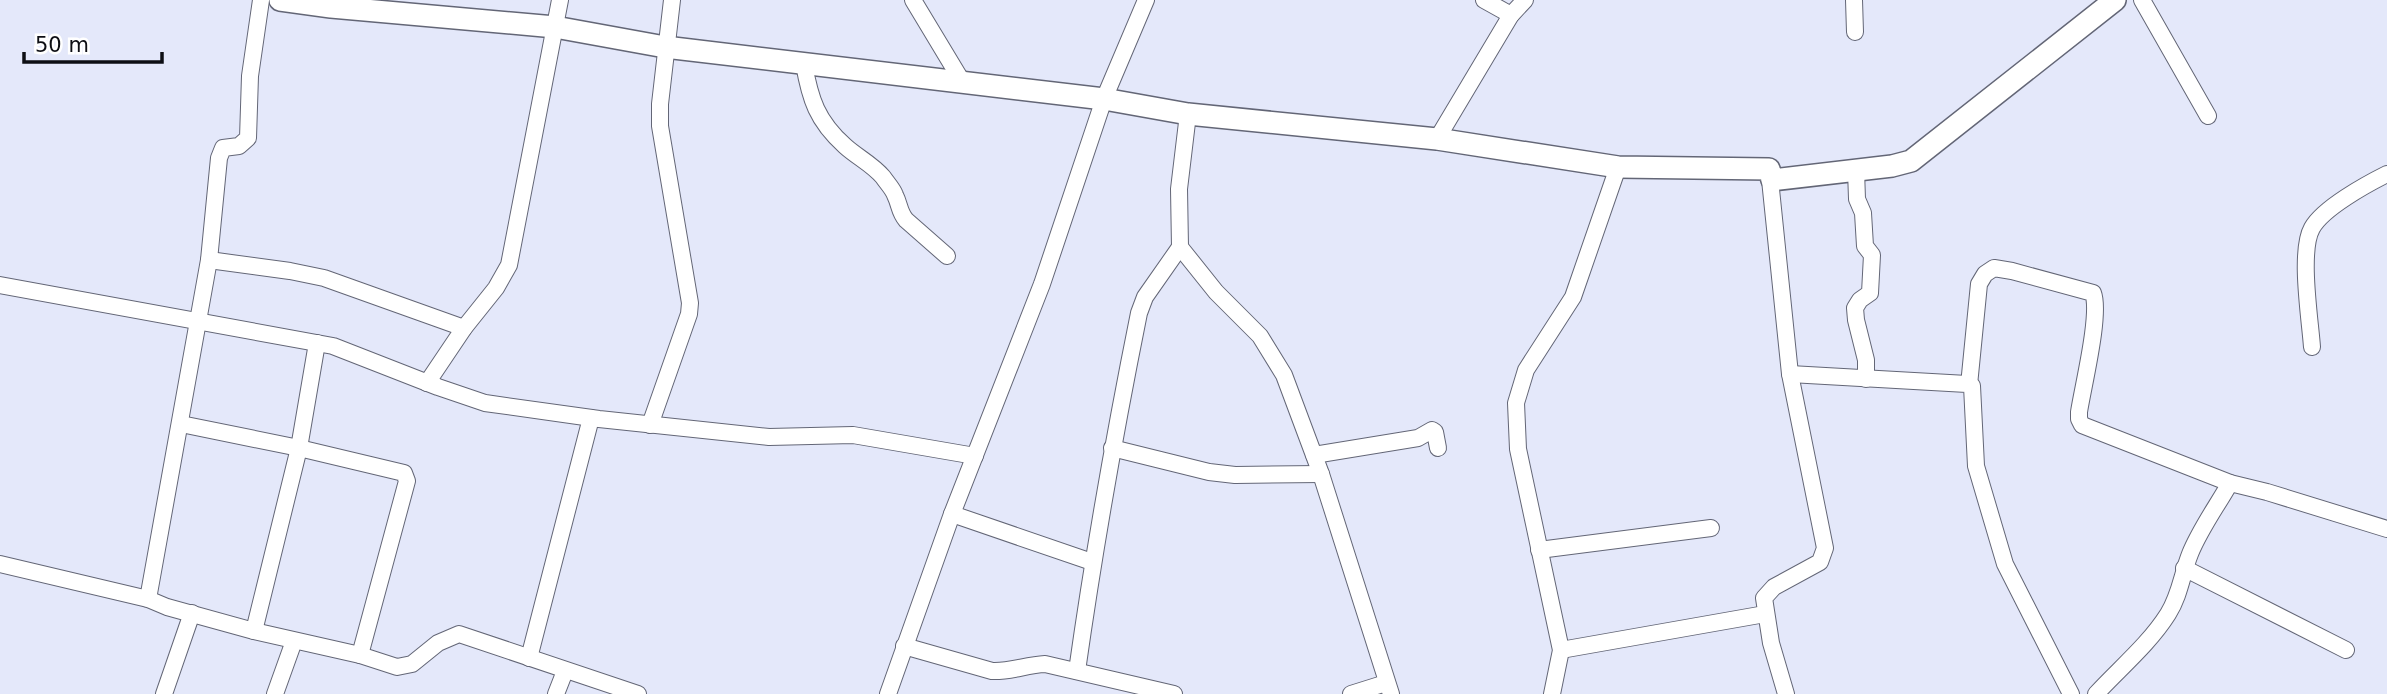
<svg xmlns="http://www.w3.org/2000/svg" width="2387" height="694" viewBox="0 0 2387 694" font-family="'DejaVu Sans',sans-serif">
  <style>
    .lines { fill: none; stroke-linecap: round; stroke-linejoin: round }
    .minor-casing { stroke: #636676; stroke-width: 18 }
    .tertiary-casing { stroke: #636676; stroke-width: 24 }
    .minor { stroke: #fff; stroke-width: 16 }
    .tertiary { stroke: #fff; stroke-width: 21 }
  </style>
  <rect width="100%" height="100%" fill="#e4e8fa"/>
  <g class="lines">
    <g class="minor-casing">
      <g id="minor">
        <path d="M913 0 963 83"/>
        <path d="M1484 0 1511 15"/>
        <path d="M1854 0 1855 32"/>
        <path d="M2142 0 2208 116"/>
        <path d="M804 64C810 99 817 121 845 146 857 157 872 164 883 177 887 183 893 189 895 195 900 205 899 212 906 220L947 256"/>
        <path d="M1188 114 1179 189 1180 247 1216 292 1260 336 1284 375 1321 474 1391 694"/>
        <path d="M1437 139 1511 15 1525 0"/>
        <path d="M1769 170 1790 374 1825 548 1820 562 1774 587 1764 598 1771 643 1786 694"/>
        <path d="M1856 170 1857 199 1863 213 1865 246 1872 255 1870 293 1860 300 1855 308 1856 320 1866 360V379"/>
        <path d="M209 260 290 271 324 278 464 328"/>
        <path d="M0 285 333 346 438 387 485 403 599 419 769 437 853 435 975 456"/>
        <path d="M2312 347C2310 319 2299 251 2312 228 2323 208 2367 184 2387 174"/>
        <path d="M1790 374 1967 384 1972 386 1976 466 2005 564 2071 694"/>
        <path d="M427 383 464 328 496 288 509 265 560 0"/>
        <path d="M1969 385 1979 284 1985 274 1994 268 2012 271 2093 293C2101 314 2083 386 2079 412V419L2082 425 2230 483"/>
        <path d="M181 424 299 448 404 473 407 481 360 655"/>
        <path d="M650 425 689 314 690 303 660 126V104L672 0"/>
        <path d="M1112 448 1209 472 1235 475 1321 474"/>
        <path d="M1314 455 1418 438 1432 430 1435 432 1438 448"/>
        <path d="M952 514 1092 562"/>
        <path d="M1539 550 1711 528"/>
        <path d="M0 564 148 599 167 607 254 631 360 655 397 667 412 664 438 643 459 634 638 694"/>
        <path d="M2184 568 2346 650"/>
        <path d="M148 599 209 260 219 158 223 148 239 146 248 138 250 76 261 0"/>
        <path d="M254 631 299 448 317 343"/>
        <path d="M904 646 992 671C1010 672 1026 665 1045 664L1174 694"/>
        <path d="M1561 650 1765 614"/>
        <path d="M529 658 591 418"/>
        <path d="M1077 671C1094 551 1115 432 1139 313L1145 297 1180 247"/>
        <path d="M164 694 192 613"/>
        <path d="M275 694 294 641"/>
        <path d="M556 694 565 671"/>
        <path d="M888 694 952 514 1042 284 1104 99 1146 0"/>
        <path d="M1351 694 1386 683"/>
        <path d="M1552 694 1561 650 1518 449 1516 403 1526 370 1573 297 1618 167"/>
        <path d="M2096 694C2120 668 2149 644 2168 614 2180 595 2182 574 2190 554 2200 529 2217 506 2230 483L2267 492 2387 529"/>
      </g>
    </g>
    <g class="tertiary-casing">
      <path id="tertiary" d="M280 0 331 7 555 27 665 47 1104 99 1188 114 1437 139 1618 167 1769 169 1772 180 1892 166 1911 161 2115 0"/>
    </g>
    <use href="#minor" class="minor"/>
    <use href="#tertiary" class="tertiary"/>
  </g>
  <path d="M24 52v10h138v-10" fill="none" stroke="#0d0e14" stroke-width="3.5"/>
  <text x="35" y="52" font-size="21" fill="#0d0e14" stroke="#ffffff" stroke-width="5" paint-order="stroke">50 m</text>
</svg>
